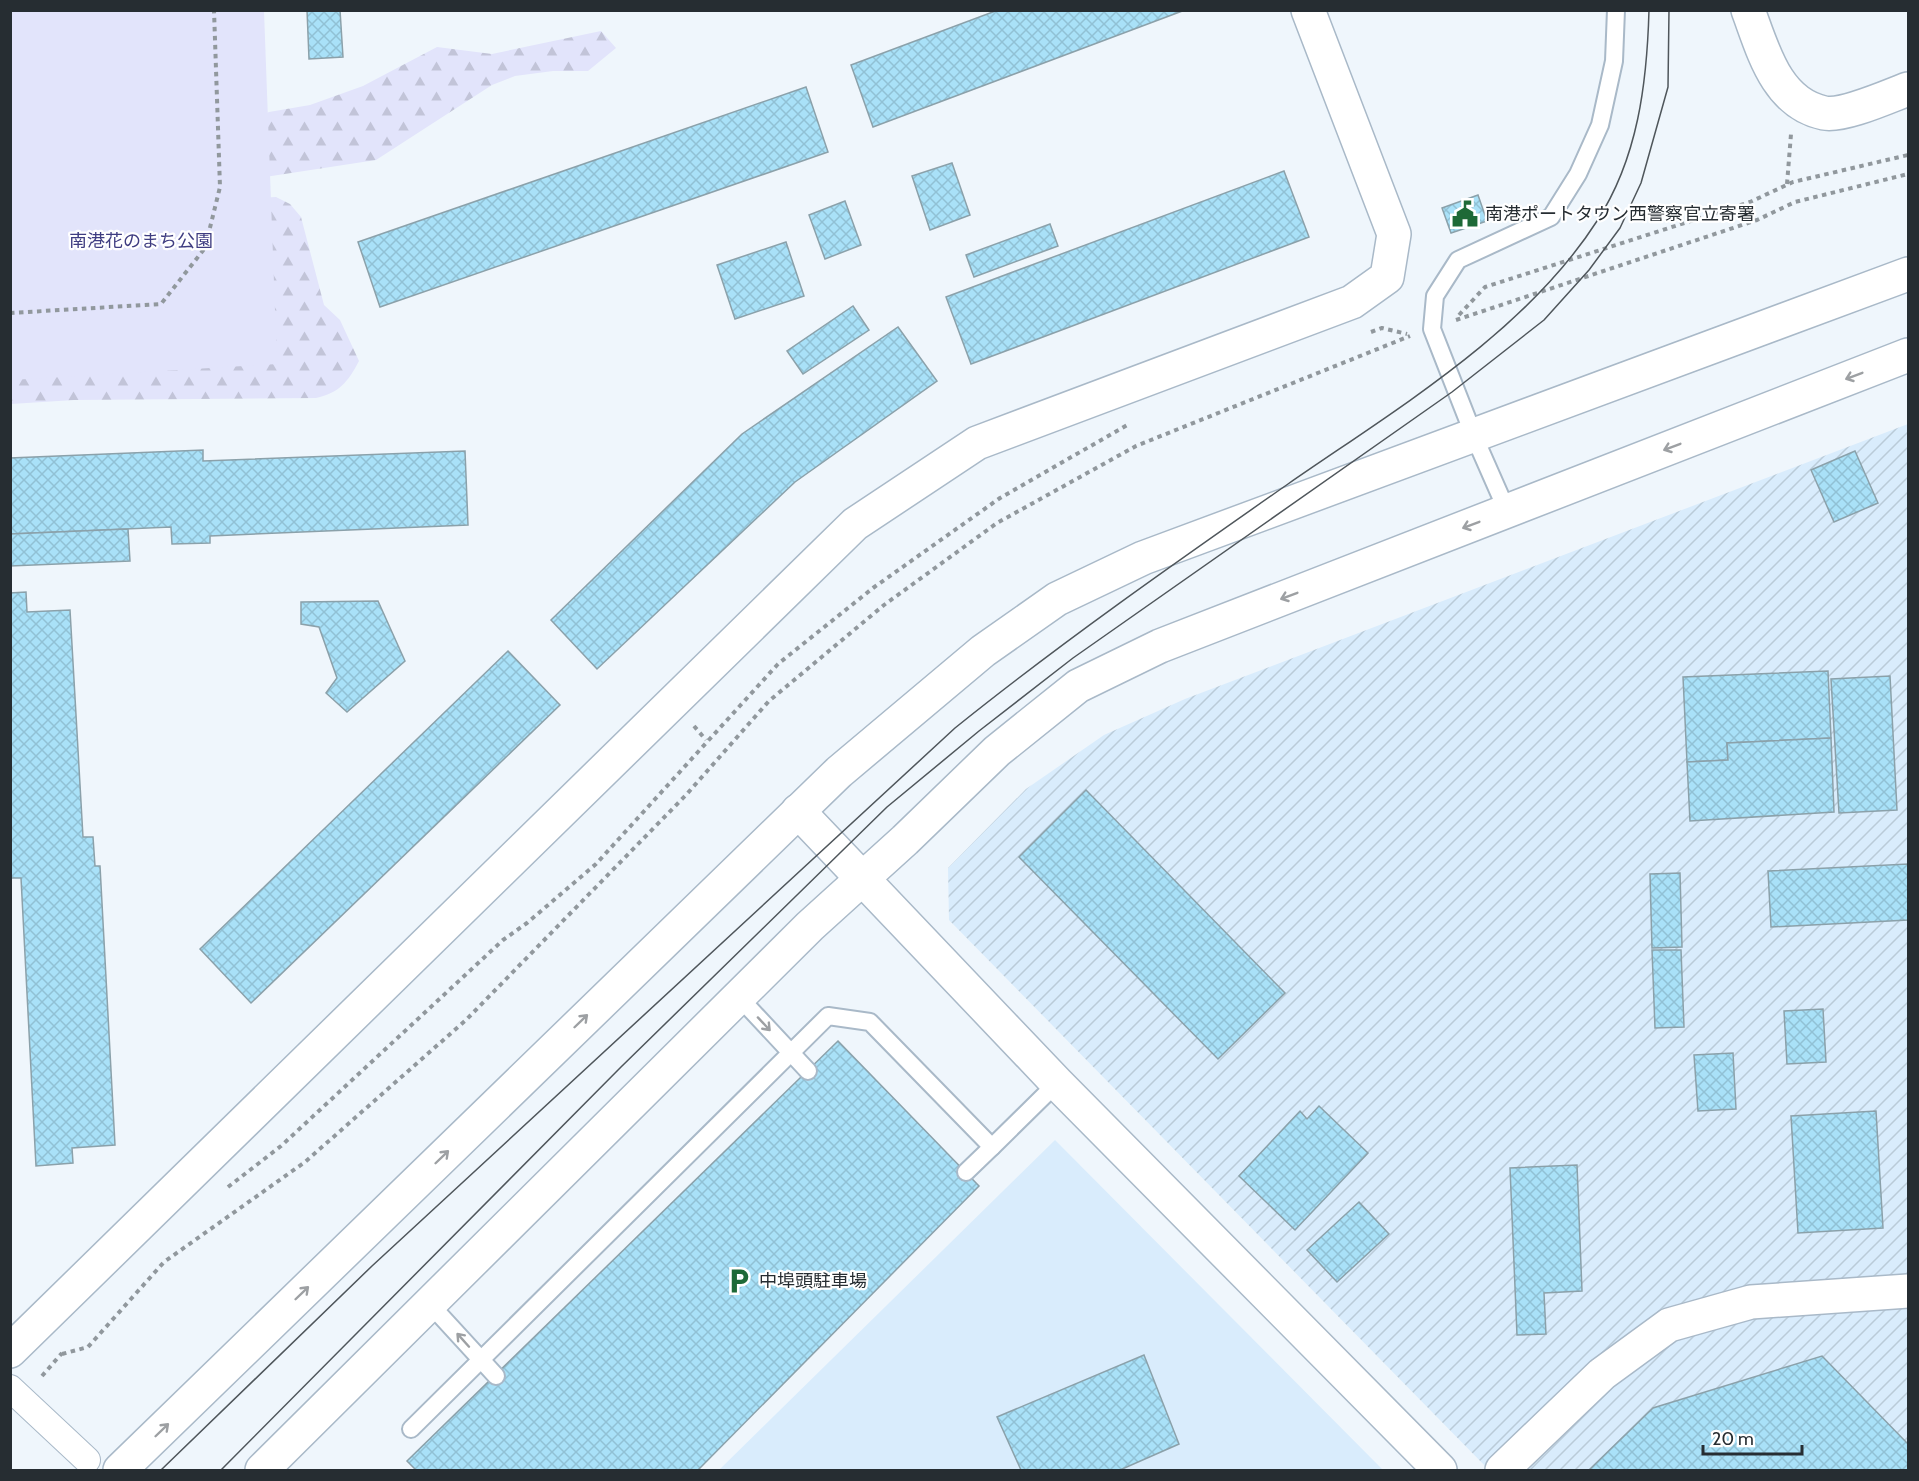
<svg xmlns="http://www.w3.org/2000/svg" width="1919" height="1481" viewBox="0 0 1919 1481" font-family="Cabin,'Noto Sans JP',sans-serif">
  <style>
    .built { fill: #d9ecfc }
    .industrial { fill: url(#industrial-furrows) }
    .forest { fill: url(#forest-firs) }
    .green { fill: #e2e4fb }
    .building { fill: url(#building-cross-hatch); stroke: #8ba1aa; stroke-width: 1.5 }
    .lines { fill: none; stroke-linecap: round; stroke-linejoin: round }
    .service-casing { stroke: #a9b9c8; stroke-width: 20 }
    .pedestrian-casing { stroke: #a9b9c8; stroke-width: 28 }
    .tertiary-casing { stroke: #a9b9c8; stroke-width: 36 }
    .path { stroke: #91989d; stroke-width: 4; stroke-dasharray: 4.5 4.5; stroke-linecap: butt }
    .service { stroke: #fff; stroke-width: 16 }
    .pedestrian { stroke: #fff; stroke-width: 26 }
    .tertiary { stroke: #fff; stroke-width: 33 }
    .tram { stroke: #4f565b; stroke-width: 1.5 }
    .oneway { stroke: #9da0a3 }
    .labels { text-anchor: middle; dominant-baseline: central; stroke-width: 4.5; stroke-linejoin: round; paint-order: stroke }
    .poi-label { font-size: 18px; fill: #262d32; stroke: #fff; text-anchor: start }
    .park-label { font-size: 18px; fill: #3f3d81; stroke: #fff }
  </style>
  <defs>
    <pattern id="industrial-furrows" width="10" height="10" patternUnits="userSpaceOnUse" patternTransform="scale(1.5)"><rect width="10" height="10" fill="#d9ecfc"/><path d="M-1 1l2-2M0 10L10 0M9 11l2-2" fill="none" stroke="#bacbd8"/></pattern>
    <pattern id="forest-firs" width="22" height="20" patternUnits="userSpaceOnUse" patternTransform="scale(1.5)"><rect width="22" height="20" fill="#e2e4fb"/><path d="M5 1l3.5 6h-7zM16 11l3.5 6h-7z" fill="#c2c4d8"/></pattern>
    <pattern id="building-cross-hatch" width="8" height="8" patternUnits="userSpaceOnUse" patternTransform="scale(1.5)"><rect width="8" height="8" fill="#a9e1f8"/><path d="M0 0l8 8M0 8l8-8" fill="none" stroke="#91c1d5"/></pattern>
  </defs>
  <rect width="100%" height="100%" fill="#eff6fc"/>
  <path class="built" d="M1055 1140 1383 1470H719Z"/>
  <path class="industrial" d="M1908 424V1470H1489L949 920 948 868 1026 789 1104 735 1185 699Z"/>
  <g class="forest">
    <path d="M601 31 616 48 588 71H553L515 76 492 85 376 160 265 177 237 127 269 112 310 105 363 86 437 47 492 54Z"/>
    <path d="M276 197 290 204 301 217 324 305 340 320 359 361C348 382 339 393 316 398L74 400 11 404V337L252 198Z"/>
  </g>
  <path class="green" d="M11 10 264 11 277 364 11 380Z"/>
  <g class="building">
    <path d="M307 10H340L343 57 309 59Z"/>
    <path d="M998 10H1185L873 127 851 65Z"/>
    <path d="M806 87 828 152 380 307 358 242Z"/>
    <path d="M952 163 970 215 930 230 912 176Z"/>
    <path d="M1284 171 1309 237 971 364 946 297Z"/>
    <path d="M1478 195 1487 221 1451 233 1442 208Z"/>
    <path d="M845 201 861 245 825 259 809 215Z"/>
    <path d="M1050 224 1058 246 974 277 966 255Z"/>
    <path d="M786 242 804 296 735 319 717 265Z"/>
    <path d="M853 306 869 330 803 374 787 351Z"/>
    <path d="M898 327 937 381 795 482 597 669 551 620 742 434Z"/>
    <path d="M203 450V461L465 451 468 525 210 536V543L172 544 171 527 10 534V458Z"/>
    <path d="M1855 451 1878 503 1834 522 1811 470Z"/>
    <path d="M128 529 130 561 10 566V534Z"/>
    <path d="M26 592 27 612 70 610 83 837H93L95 866H100L115 1145 72 1148 73 1163 36 1166 21 878H10V593Z"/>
    <path d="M378 601 405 661 347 712 326 693 337 678 319 627 301 624V602Z"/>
    <path d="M508 651 560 705 251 1003 200 949Z"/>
    <path d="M1828 671 1831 738 1727 743 1728 760 1687 762 1683 677Z"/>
    <path d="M1890 676 1897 810 1839 813 1831 679Z"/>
    <path d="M1831 738 1834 812 1690 821 1687 762 1728 760 1727 743Z"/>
    <path d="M1086 790 1285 993 1218 1059 1019 857Z"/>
    <path d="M1908 864V920L1771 927 1768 871Z"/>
    <path d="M1680 873 1682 947 1652 948 1650 874Z"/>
    <path d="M1652 950H1681L1684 1027 1655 1028Z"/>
    <path d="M1823 1009 1826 1062 1787 1064 1784 1011Z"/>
    <path d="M838 1041 979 1186 698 1470H416L407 1461Z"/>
    <path d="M1733 1053 1736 1109 1698 1111 1694 1055Z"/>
    <path d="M1319 1106 1368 1153 1295 1230 1239 1176 1300 1111 1307 1119Z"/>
    <path d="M1876 1111 1883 1228 1798 1233 1791 1116Z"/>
    <path d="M1577 1165 1582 1291 1544 1293 1546 1334 1517 1335 1510 1168Z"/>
    <path d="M1359 1202 1389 1234 1337 1282 1307 1250Z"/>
    <path d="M1144 1355 1179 1444 1120 1470H1021L997 1417Z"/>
    <path d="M1822 1356 1908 1444V1470H1589L1653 1408Z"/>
  </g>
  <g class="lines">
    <g class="service-casing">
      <g id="service">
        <path d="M1507 511 1474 436 1432 329 1435 296 1458 260 1551 217 1578 174 1600 125 1614 61 1616 10"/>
        <path d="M738 996 808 1071"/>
        <path d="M966 1172 992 1147"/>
        <path d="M429 1303 496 1376"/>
        <path d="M411 1429 828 1016 870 1022 992 1147 1057 1083"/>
      </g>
    </g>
    <g class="pedestrian-casing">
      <path id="pedestrian" d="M10 1388 87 1460"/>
    </g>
    <g class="tertiary-casing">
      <g id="tertiary">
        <path d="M1748 10C1763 50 1776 103 1824 113 1843 117 1889 96 1908 89"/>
        <path d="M798 811 1057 1083 1440 1470"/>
        <path d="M10 1351 855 524 977 443 1352 302 1387 277 1394 234 1308 10"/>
        <path d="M120 1470 839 772 983 651 1057 599 1143 558 1908 274"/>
        <path d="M262 1470 810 926 905 840 997 751 1078 686 1160 646 1908 355"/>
        <path d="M1502 1470 1602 1374 1669 1325 1751 1302 1908 1291"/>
      </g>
    </g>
    <g class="path">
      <path d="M1787 184 1791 134"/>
      <path d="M10 313 161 304 205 248 220 187 214 10"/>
      <path d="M1459 315 1485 287 1750 202 1793 182 1908 155"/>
      <path d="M1456 320 1757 220 1795 202 1908 174"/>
      <path d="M1371 332 1382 328 1407 334"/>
      <path d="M694 726 706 740"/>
      <path d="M228 1187 281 1146 503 940 527 923 596 864 778 664 873 588 1000 498 1129 424"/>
      <path d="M62 1354 88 1347 164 1262 305 1162 466 1020 686 795 769 701 884 605 997 523 1136 446 1410 336"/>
      <path d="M42 1376 62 1353"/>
    </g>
    <use href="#service" class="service"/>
    <use href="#pedestrian" class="pedestrian"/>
    <use href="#tertiary" class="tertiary"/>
    <g class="tram">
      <path d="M161 1470 372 1266 955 728C1062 642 1175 563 1288 484 1396 409 1525 333 1597 221 1638 158 1647 83 1649 10"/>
      <path d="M221 1470 621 1067 887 807 979 731 1073 658 1452 392 1544 320 1589 270 1620 228 1641 183 1668 87 1669 10"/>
    </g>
  </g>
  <defs><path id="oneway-shaft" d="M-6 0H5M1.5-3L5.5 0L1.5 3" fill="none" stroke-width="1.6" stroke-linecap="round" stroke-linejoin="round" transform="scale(1.5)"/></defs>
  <g class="oneway">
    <use href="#oneway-shaft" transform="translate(1854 376) rotate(159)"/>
    <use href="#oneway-shaft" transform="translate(1672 447) rotate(159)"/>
    <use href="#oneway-shaft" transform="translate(1471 525) rotate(159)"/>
    <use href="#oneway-shaft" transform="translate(1289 596) rotate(159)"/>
    <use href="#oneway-shaft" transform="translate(581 1021) rotate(-44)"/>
    <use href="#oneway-shaft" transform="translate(764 1024) rotate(47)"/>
    <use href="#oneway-shaft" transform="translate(442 1157) rotate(-44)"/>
    <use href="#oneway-shaft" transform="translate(302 1293) rotate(-44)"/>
    <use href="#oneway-shaft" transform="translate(463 1340) rotate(-132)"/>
    <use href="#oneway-shaft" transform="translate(162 1430) rotate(-44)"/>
  </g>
  <defs>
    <g id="civic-bare" transform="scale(2.07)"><path d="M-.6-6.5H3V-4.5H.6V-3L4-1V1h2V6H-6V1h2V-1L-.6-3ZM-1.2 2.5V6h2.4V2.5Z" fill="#1e6937" stroke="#fff" stroke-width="2.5" paint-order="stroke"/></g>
    <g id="parking-bare" transform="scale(2.07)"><path d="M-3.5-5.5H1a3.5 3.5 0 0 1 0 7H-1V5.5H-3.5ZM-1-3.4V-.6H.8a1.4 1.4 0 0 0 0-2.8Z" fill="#1e6937" stroke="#fff" stroke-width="2.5" paint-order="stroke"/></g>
  </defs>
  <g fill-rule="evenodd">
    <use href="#civic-bare" x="1465" y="214"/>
    <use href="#parking-bare" x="739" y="1281"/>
  </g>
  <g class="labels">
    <g class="poi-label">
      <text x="1485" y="214">南港ポートタウン西警察官立寄署</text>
      <text x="759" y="1281">中埠頭駐車場</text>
    </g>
    <g class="park-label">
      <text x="141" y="241">南港花のまち公園</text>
    </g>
  </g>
  <rect width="1919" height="1481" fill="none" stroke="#262d32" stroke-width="24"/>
  <path d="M1703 1445v9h99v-9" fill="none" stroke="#262d32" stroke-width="3"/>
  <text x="1712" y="1445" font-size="18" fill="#262d32" stroke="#ffffff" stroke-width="4.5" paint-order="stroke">20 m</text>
</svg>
